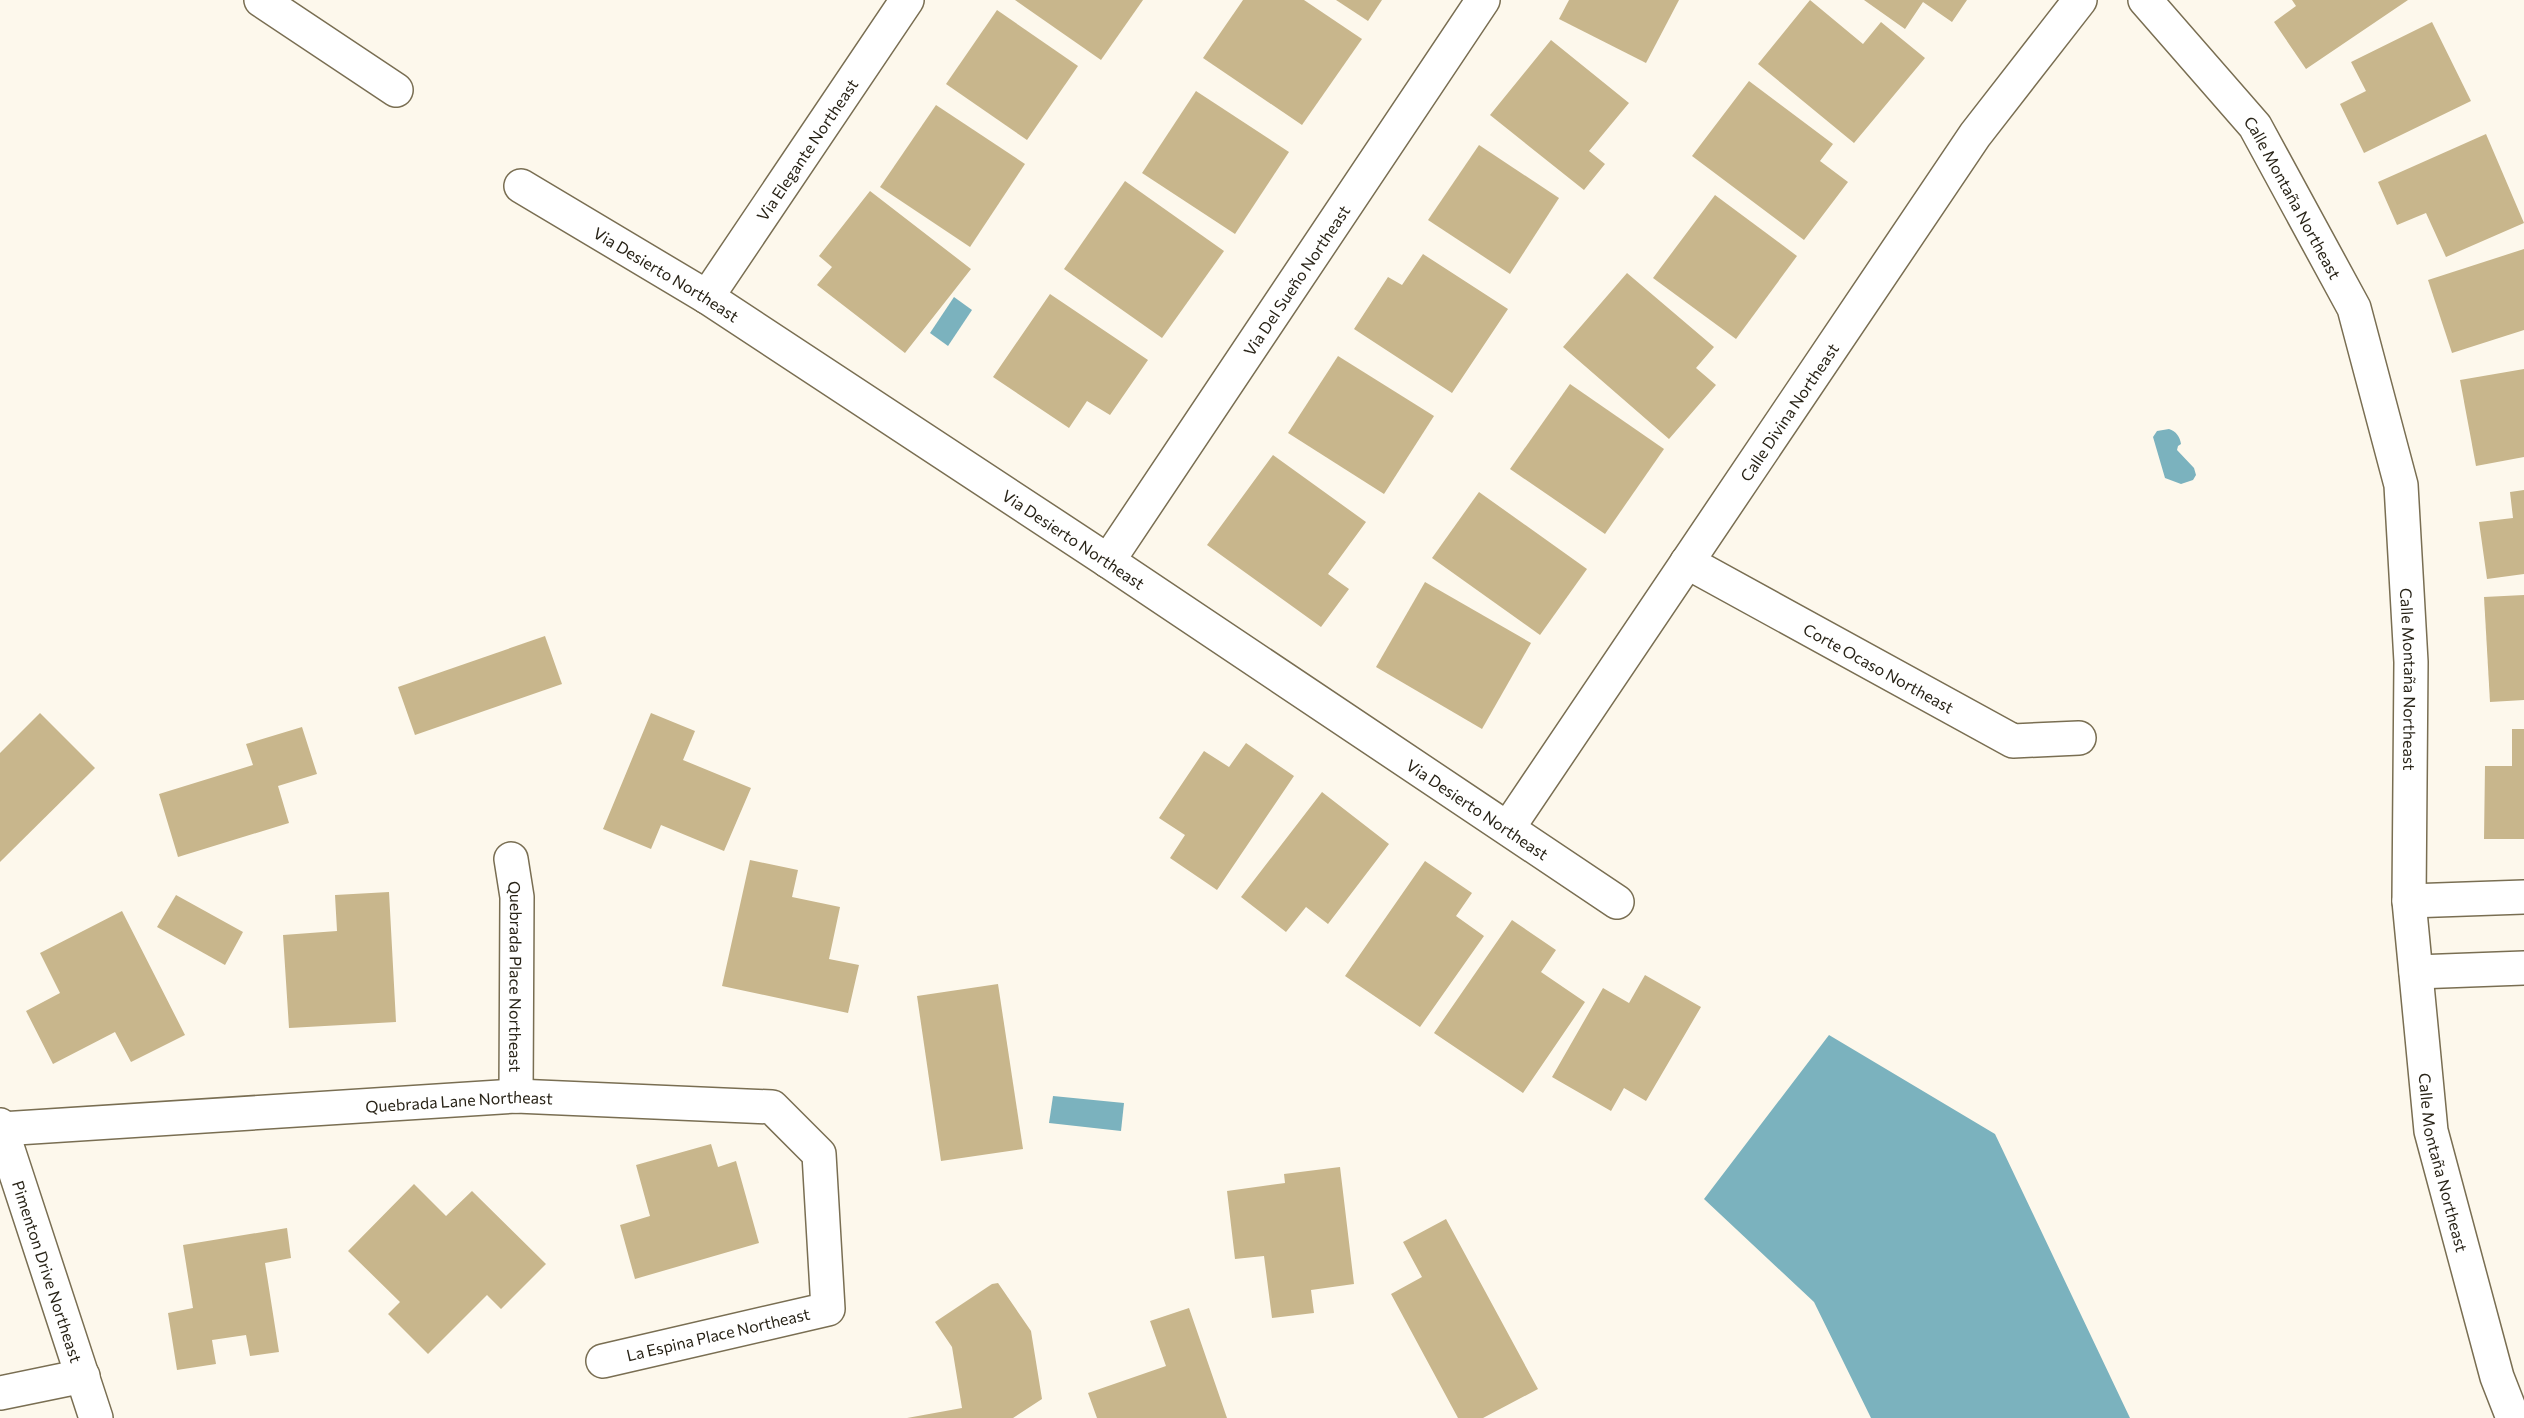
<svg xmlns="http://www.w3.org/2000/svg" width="2524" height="1418" viewBox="0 0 2524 1418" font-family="Commissioner,sans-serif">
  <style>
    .water { fill: #7bb2be }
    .building { fill: #c8b68c }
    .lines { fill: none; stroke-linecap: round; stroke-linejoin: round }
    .minor-casing { stroke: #796e52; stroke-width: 36 }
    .minor { stroke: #fff; stroke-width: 33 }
    .labels { text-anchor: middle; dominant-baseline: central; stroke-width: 6; stroke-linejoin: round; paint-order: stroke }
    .street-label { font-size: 16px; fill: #282317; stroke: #fff }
  </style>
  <rect width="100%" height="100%" fill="#fdf8ec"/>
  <g class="water">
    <path d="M954 297 972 310 948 346 930 333Z"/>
    <path d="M2169 429C2176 431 2180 437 2181 444L2178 446 2177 450 2194 468 2196 475 2193 480 2181 484 2165 478 2153 437 2157 431Z"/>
    <path d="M1829 1035 1995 1134 2130 1418H1871L1814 1302 1704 1199Z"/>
    <path d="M1053 1096 1124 1103 1121 1131 1049 1123Z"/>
  </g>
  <g class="building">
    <path d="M1015 0H1143L1101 60Z"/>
    <path d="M1243 0H1304L1362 39 1302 125 1203 58Z"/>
    <path d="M1336 0H1382L1368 21Z"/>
    <path d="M1569 0H1679L1646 63 1559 19Z"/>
    <path d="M1810 0 1863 44 1881 22 1925 58 1854 143 1758 64Z"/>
    <path d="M1864 0H1967L1952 22 1923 2 1905 29Z"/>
    <path d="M2292 0H2408L2306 69 2274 22 2296 6Z"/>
    <path d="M997 10 1078 66 1027 140 946 84Z"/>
    <path d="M2432 22 2471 101 2364 153 2340 104 2366 91 2351 62Z"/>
    <path d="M1551 40 1629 103 1589 151 1605 164 1584 190 1490 115Z"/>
    <path d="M1749 81 1833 144 1820 161 1848 182 1804 240 1692 156Z"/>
    <path d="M1196 91 1289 152 1235 234 1142 173Z"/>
    <path d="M936 105 1025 164 970 247 880 187Z"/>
    <path d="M2486 134 2524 223 2446 257 2426 213 2397 225 2378 182Z"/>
    <path d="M1479 145 1559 198 1510 274 1428 220Z"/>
    <path d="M1125 181 1224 251 1162 338 1064 269Z"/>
    <path d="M870 191 971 269 905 353 817 285 832 267 819 256Z"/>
    <path d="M1715 195 1797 256 1736 339 1653 278Z"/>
    <path d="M2524 249V330L2452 353 2428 280Z"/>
    <path d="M1423 254 1508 309 1452 393 1354 329 1388 277 1402 285Z"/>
    <path d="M1627 273 1714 347 1696 368 1716 385 1669 439 1563 347Z"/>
    <path d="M1050 294 1148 360 1110 415 1087 401 1069 428 993 377Z"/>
    <path d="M1338 356 1434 416 1384 494 1288 433Z"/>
    <path d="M2524 369V457L2476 466 2460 380Z"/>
    <path d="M1570 384 1664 449 1605 534 1510 469Z"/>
    <path d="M1273 455 1366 522 1328 574 1349 589 1321 627 1207 545Z"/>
    <path d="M2524 490V574L2487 579 2479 522 2513 518 2510 492Z"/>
    <path d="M1479 492 1587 569 1540 635 1432 558Z"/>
    <path d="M1425 582 1531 643 1482 729 1376 667Z"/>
    <path d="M2524 595V700L2490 702 2484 597Z"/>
    <path d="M545 636 562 684 415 735 398 687Z"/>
    <path d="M40 713 95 768 0 862V753Z"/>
    <path d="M651 713 695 731 683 760 751 788 724 851 661 825 651 849 603 829Z"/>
    <path d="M302 727 317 774 278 786 289 823 178 857 159 794 253 765 246 744Z"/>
    <path d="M2512 729H2524V839H2484L2485 766H2512Z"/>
    <path d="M1246 743 1294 776 1217 890 1170 858 1185 835 1159 818 1204 751 1229 767Z"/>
    <path d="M1322 792 1389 844 1328 924 1306 907 1286 932 1241 897Z"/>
    <path d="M750 860 798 870 792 897 840 907 829 959 859 965 848 1013 722 986Z"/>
    <path d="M1425 861 1472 893 1456 916 1484 936 1420 1027 1345 976Z"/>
    <path d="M389 892 396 1022 289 1028 283 935 337 931 335 895Z"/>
    <path d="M176 895 243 932 225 965 157 927Z"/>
    <path d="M122 911 185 1035 131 1062 115 1032 53 1064 26 1011 60 993 40 953Z"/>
    <path d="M1512 920 1556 950 1541 972 1585 1002 1523 1093 1434 1033Z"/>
    <path d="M1645 975 1701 1007 1646 1101 1624 1088 1611 1111 1552 1077 1603 988 1629 1003Z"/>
    <path d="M998 984 1023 1149 941 1161 917 996Z"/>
    <path d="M711 1144 718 1167 736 1161 759 1243 635 1279 620 1225 650 1216 636 1165Z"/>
    <path d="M1340 1167 1354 1284 1311 1290 1314 1313 1272 1318 1264 1256 1235 1259 1227 1191 1285 1183 1284 1174Z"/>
    <path d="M414 1184 446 1216 472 1191 546 1264 501 1309 487 1295 428 1354 388 1314 400 1302 348 1251Z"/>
    <path d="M1446 1219 1538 1389 1483 1418H1458L1391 1294 1422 1277 1403 1242Z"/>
    <path d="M287 1228 291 1258 265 1263 279 1352 250 1356 246 1335 212 1340 216 1364 177 1370 168 1313 193 1308 183 1245Z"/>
    <path d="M998 1283 1031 1331 1042 1399 1013 1418H907L962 1408 952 1347 935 1322 992 1284Z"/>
    <path d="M1189 1308 1227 1418H1097L1088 1393 1166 1366 1150 1321Z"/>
  </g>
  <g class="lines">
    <g class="minor-casing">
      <g id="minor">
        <path d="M261 0 396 90"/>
        <path id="s1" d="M2145 0 2255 126 2354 308 2401 485 2411 662 2409 901 2431 1131 2497 1377 2513 1418"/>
        <path id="s2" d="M521 186 707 297 1108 561 1617 902"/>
        <path id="s3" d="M707 297 907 0"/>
        <path id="s4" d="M1108 561 1483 0"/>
        <path id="s5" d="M1687 562 2013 741 2079 738"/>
        <path id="s6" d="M1508 828 1975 135 2080 0"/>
        <path id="s7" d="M511 859 517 897 516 1096"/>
        <path d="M2409 901 2524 897"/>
        <path d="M2416 972 2524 968"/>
        <path id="s8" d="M0 1125 96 1418"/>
        <path id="s9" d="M1 1129 516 1096 772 1107 819 1154 828 1309 603 1361"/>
        <path d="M0 1393 83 1376"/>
      </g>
    </g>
    <use href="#minor" class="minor"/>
  </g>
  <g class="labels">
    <g class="street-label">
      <text stroke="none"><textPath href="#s3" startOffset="178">Via Elegante Northeast</textPath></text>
      <text stroke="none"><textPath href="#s1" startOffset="248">Calle Montaña Northeast</textPath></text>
      <text stroke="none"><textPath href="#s2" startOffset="170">Via Desierto Northeast</textPath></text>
      <text stroke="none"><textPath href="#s4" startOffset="338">Via Del Sueño Northeast</textPath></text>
      <text stroke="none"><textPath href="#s6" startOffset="502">Calle Divina Northeast</textPath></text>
      <text stroke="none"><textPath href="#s2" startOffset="656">Via Desierto Northeast</textPath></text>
      <text stroke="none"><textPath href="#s5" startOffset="219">Corte Ocaso Northeast</textPath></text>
      <text stroke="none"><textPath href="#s1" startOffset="752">Calle Montaña Northeast</textPath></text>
      <text stroke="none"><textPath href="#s2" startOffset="1142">Via Desierto Northeast</textPath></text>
      <text stroke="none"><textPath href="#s7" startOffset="118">Quebrada Place Northeast</textPath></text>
      <text stroke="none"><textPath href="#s9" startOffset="459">Quebrada Lane Northeast</textPath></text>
      <text stroke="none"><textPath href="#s1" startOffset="1238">Calle Montaña Northeast</textPath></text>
      <text stroke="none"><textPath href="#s8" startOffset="154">Pimenton Drive Northeast</textPath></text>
      <text transform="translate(718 1334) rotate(-13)">La Espina Place Northeast</text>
    </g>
  </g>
</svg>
